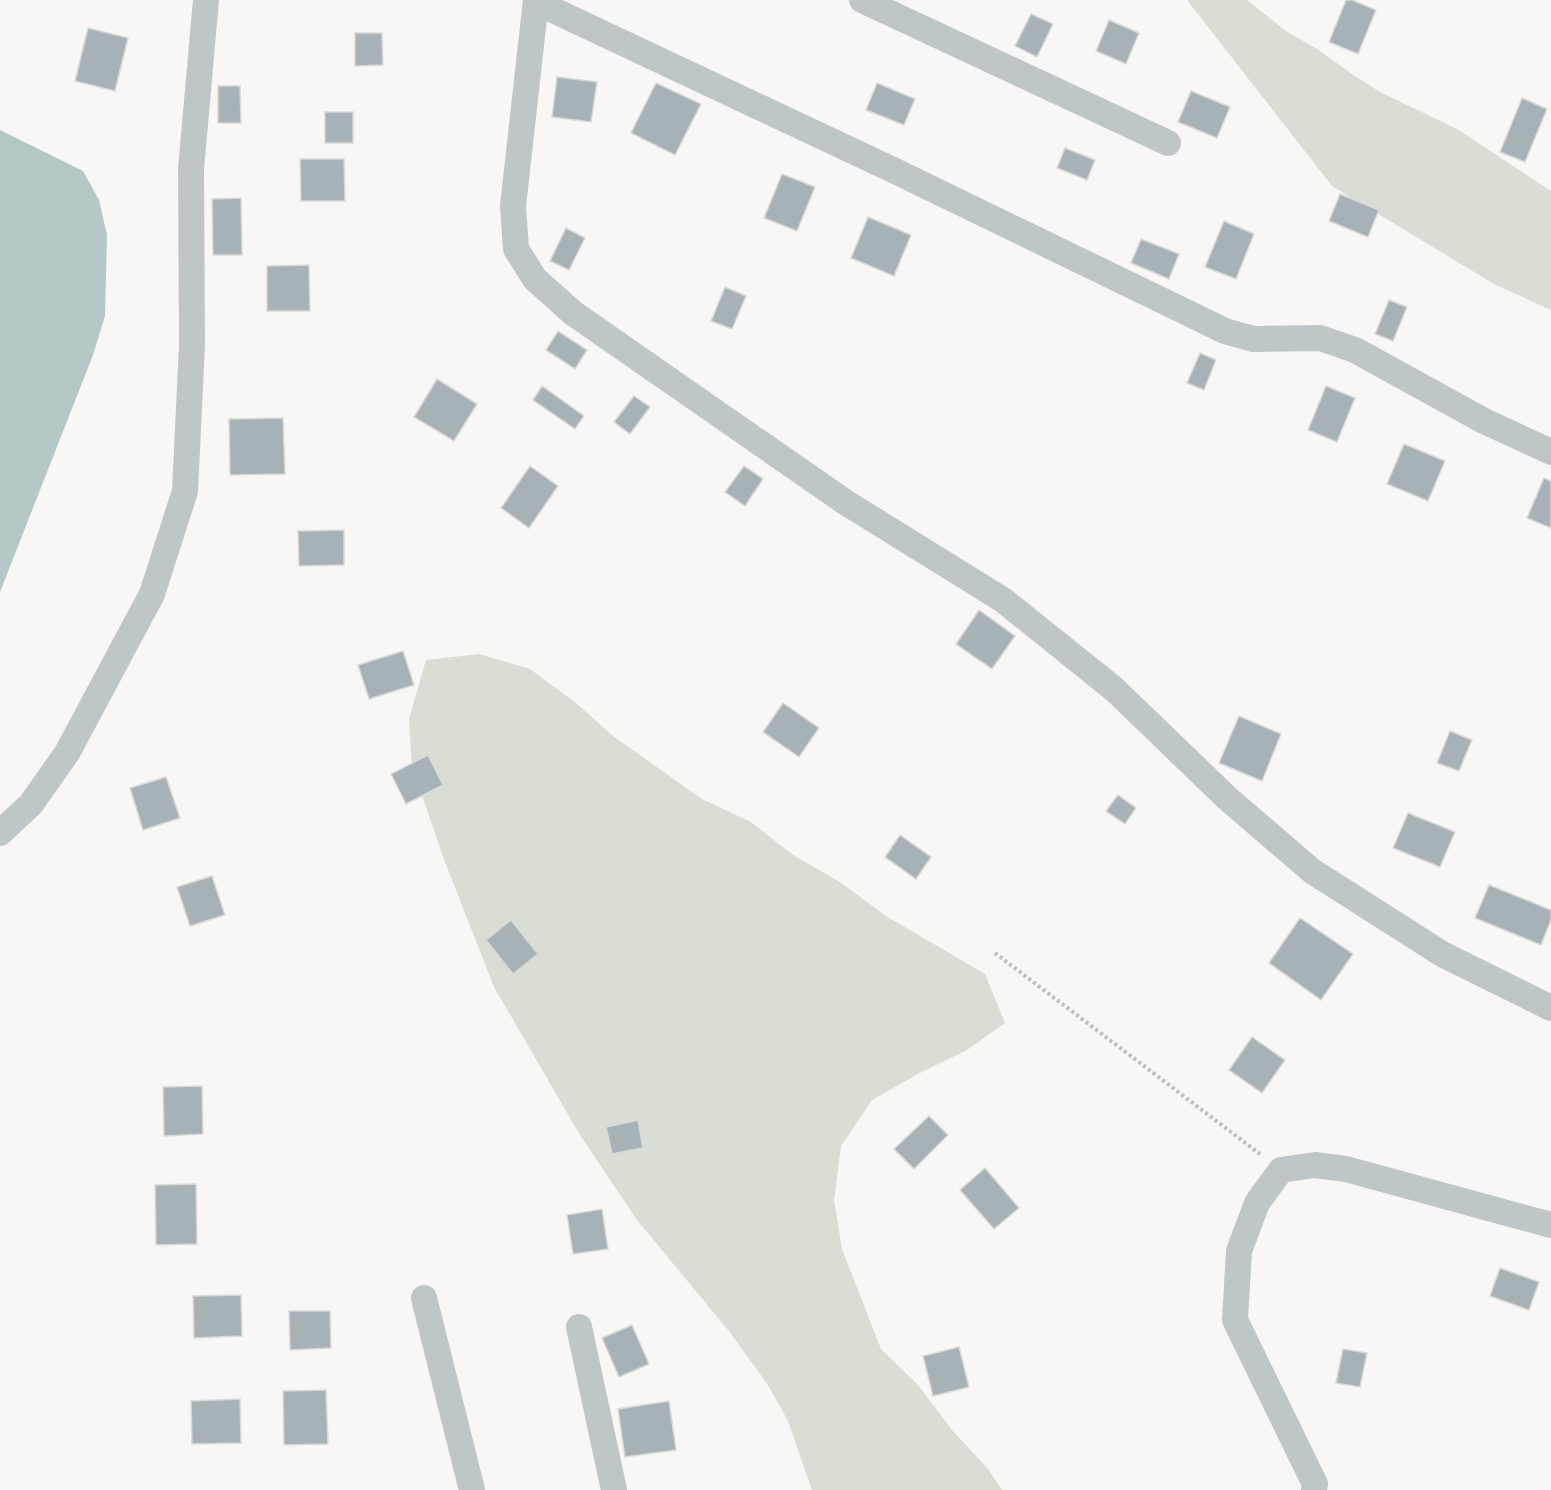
<svg xmlns="http://www.w3.org/2000/svg" width="1551" height="1490" viewBox="0 0 1551 1490" font-family="'Source Sans 3',sans-serif">
  <style>
    .green { fill: #d9ddd4 }
    .water { fill: #b5c7c7 }
    .building { fill: #a6b2b5; stroke: #dad9d8; stroke-width: 1.5 }
    .lines { fill: none; stroke-linecap: round; stroke-linejoin: round }
    .path { stroke: #b9bec0; stroke-width: 4; stroke-dasharray: 3 3; stroke-linecap: butt }
    .street { stroke: #bfc6c8; stroke-width: 26 }
  </style>
  <rect width="100%" height="100%" fill="#f8f7f5"/>
  <g class="green">
    <path d="M1187 0H1247L1286 31 1317 49 1352 74 1380 92 1457 129 1551 191V310L1494 284 1332 186Z"/>
    <path d="M479 654 530 669 576 703 613 736 702 799 751 822 793 855 840 882 886 916 985 974 1005 1023 967 1050 918 1074 872 1100 841 1146 834 1200 842 1249 881 1349 918 1385 952 1430 988 1469 1002 1490H812L788 1421 768 1385 729 1331 637 1220 580 1135 494 987 445 862 412 767 409 719 426 660Z"/>
  </g>
  <path class="water" d="M0 130 83 171 99 200 107 235 105 316 93 355 0 592Z"/>
  <g class="building">
    <path d="M1346 0H1352L1376 10 1358 54 1329 42Z"/>
    <path d="M1031 14 1053 24 1037 57 1015 46Z"/>
    <path d="M1109 20 1139 33 1126 64 1096 51Z"/>
    <path d="M88 28 128 38 115 91 75 81Z"/>
    <path d="M355 33H382L383 65 355 66Z"/>
    <path d="M557 77 597 82 591 122 552 117Z"/>
    <path d="M656 83 701 104 675 155 631 133Z"/>
    <path d="M877 83 915 99 904 125 866 110Z"/>
    <path d="M218 86H240L241 123H218Z"/>
    <path d="M1191 91 1230 107 1217 138 1178 122Z"/>
    <path d="M1522 98 1547 109 1525 162 1500 152Z"/>
    <rect x="325" y="112" width="28" height="31"/>
    <path d="M1065 148 1095 160 1087 180 1057 168Z"/>
    <path d="M300 159H344L345 201H301Z"/>
    <path d="M782 174 815 187 797 231 764 218Z"/>
    <path d="M1340 194 1379 210 1368 237 1329 221Z"/>
    <path d="M241 198 242 255H213L212 199Z"/>
    <path d="M868 217 911 235 894 276 851 258Z"/>
    <path d="M1224 221 1254 234 1236 279 1205 267Z"/>
    <path d="M566 228 585 238 569 270 550 261Z"/>
    <path d="M1141 239 1179 254 1169 279 1131 263Z"/>
    <path d="M309 265 310 311H267V266Z"/>
    <path d="M725 287 746 296 732 329 711 321Z"/>
    <path d="M1389 300 1407 307 1393 341 1375 334Z"/>
    <path d="M558 331 587 350 575 369 546 350Z"/>
    <path d="M1200 353 1216 360 1204 390 1187 383Z"/>
    <path d="M437 379 477 404 454 441 414 417Z"/>
    <path d="M542 386 584 416 575 429 533 400Z"/>
    <path d="M1326 386 1355 398 1337 442 1308 430Z"/>
    <path d="M634 396 650 407 630 434 614 422Z"/>
    <path d="M283 418 285 474 230 475 229 419Z"/>
    <path d="M1404 444 1445 461 1428 501 1387 484Z"/>
    <path d="M530 466 558 486 529 528 501 508Z"/>
    <path d="M744 466 763 479 745 506 725 492Z"/>
    <path d="M1544 478 1551 481V528L1527 518Z"/>
    <path d="M344 530V565L299 566 298 531Z"/>
    <path d="M979 610 1015 636 992 669 956 644Z"/>
    <path d="M403 651 414 685 369 699 358 665Z"/>
    <path d="M783 703 819 728 799 757 763 732Z"/>
    <path d="M1239 716 1281 734 1262 781 1219 763Z"/>
    <path d="M1450 731 1472 740 1459 771 1437 763Z"/>
    <path d="M428 755 443 785 406 804 391 774Z"/>
    <path d="M166 777 180 818 143 830 130 788Z"/>
    <path d="M1118 795 1136 808 1125 824 1106 811Z"/>
    <path d="M1408 813 1455 832 1440 867 1393 848Z"/>
    <path d="M900 835 931 857 916 879 885 857Z"/>
    <path d="M212 876 225 915 190 926 177 887Z"/>
    <path d="M1489 885 1551 910V920L1541 945 1475 918Z"/>
    <path d="M1300 918 1353 954 1321 1000 1269 963Z"/>
    <path d="M511 920 538 954 513 974 486 940Z"/>
    <path d="M1252 1037 1285 1060 1262 1093 1229 1070Z"/>
    <path d="M202 1086 203 1134 164 1136 163 1087Z"/>
    <path d="M929 1116 948 1135 914 1169 894 1149Z"/>
    <path d="M638 1120 643 1148 612 1154 606 1127Z"/>
    <path d="M985 1168 1019 1208 994 1229 960 1190Z"/>
    <path d="M196 1184 197 1244 156 1245 155 1185Z"/>
    <path d="M602 1209 608 1249 573 1254 567 1215Z"/>
    <path d="M1500 1268 1539 1282 1529 1310 1490 1296Z"/>
    <path d="M241 1295 242 1336 194 1338 193 1296Z"/>
    <path d="M289 1311H330L331 1348 290 1350Z"/>
    <path d="M632 1325 649 1364 619 1377 602 1338Z"/>
    <path d="M959 1347 969 1387 933 1396 923 1356Z"/>
    <path d="M1343 1349 1367 1353 1360 1387 1336 1383Z"/>
    <path d="M326 1390 328 1444 284 1445 283 1391Z"/>
    <path d="M240 1399 241 1443 192 1444 191 1401Z"/>
    <path d="M669 1401 676 1450 625 1457 618 1409Z"/>
  </g>
  <g class="lines">
    <path class="path" d="M995 953 1260 1154"/>
    <g class="street">
      <path d="M536 0 513 206 516 249 535 279 573 313 845 502 1003 600 1114 689 1227 798 1312 871 1442 954 1551 1008"/>
      <path d="M862 0 1168 143"/>
      <path d="M536 2 893 170 1225 331 1253 339 1320 338 1355 350 1484 421 1551 452"/>
      <path d="M0 833 31 804 67 753 152 594 185 491 192 345 191 169 206 0"/>
      <path d="M424 1298 472 1490"/>
      <path d="M579 1327 614 1490"/>
      <path d="M1314 1490 1315 1484 1235 1320 1239 1251 1257 1203 1281 1170 1315 1165 1346 1169 1551 1225"/>
    </g>
  </g>
</svg>
